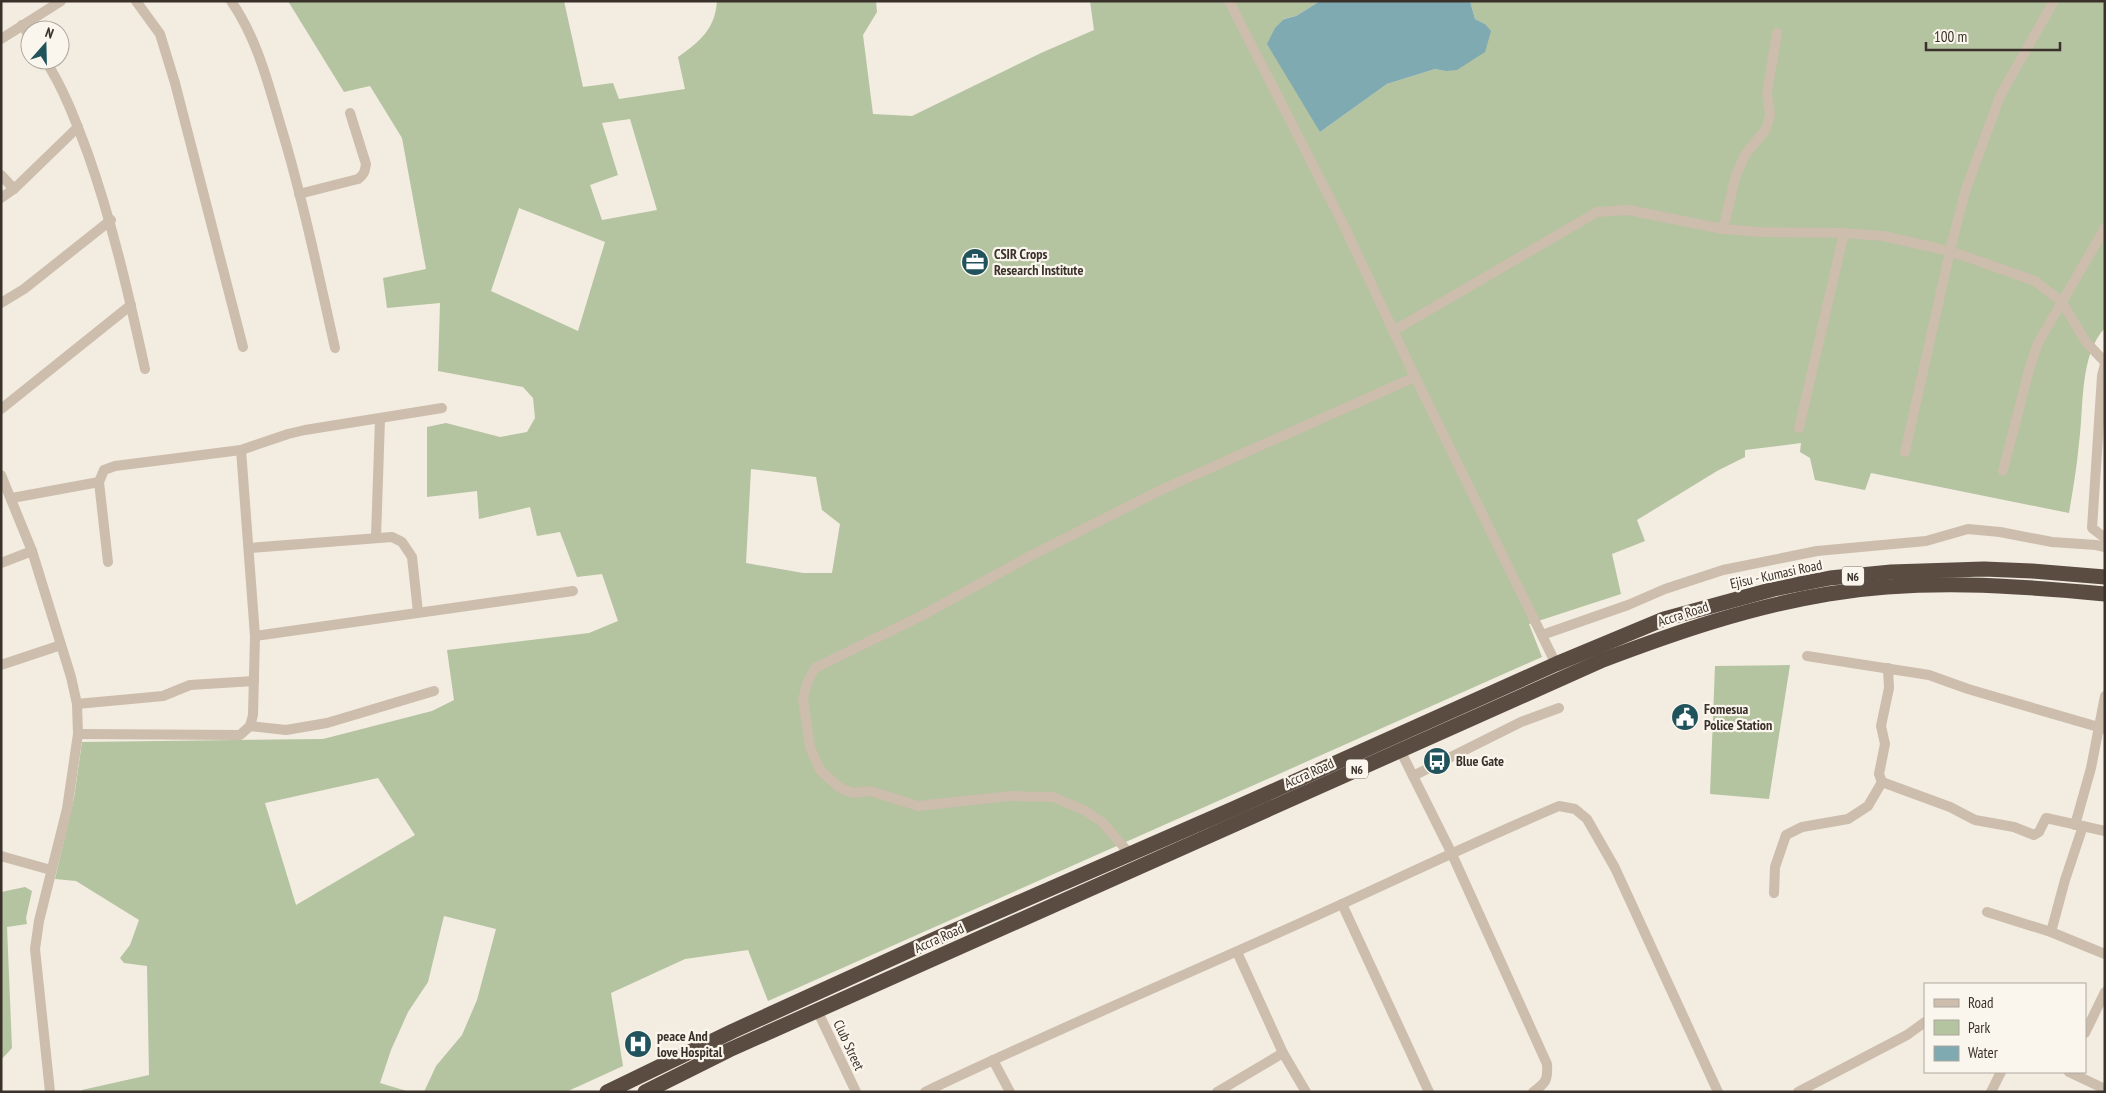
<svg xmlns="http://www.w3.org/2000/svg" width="2106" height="1093" viewBox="0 0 2106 1093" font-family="'PT Sans Narrow',sans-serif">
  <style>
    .green { fill: #b4c3a0; fill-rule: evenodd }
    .water { fill: #7faab1 }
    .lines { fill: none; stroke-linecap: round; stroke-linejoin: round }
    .minor { stroke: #ccbdac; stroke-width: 10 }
    .highway { stroke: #5b4c42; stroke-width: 15 }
    .labels { text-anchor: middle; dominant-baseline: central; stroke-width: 4.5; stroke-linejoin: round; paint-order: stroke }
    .shield { fill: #fbf6ed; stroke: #746c65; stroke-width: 1 }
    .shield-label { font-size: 12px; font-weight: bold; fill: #3a312b }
    .poi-label { font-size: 14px; font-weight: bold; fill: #3a312b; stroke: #fbf6ed; text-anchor: start }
    .street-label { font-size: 14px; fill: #3a312b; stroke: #fbf6ed }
  </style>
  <rect width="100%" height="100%" fill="#f3ece0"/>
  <g class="green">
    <path d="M288 1H564L583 87 613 83 619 99 685 89 678 57C699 42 715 30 717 1H876L877 12 863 35 873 114 912 116 1041 53 1094 30 1090 1H1320L1296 16 1283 19 1320 132 1387 84 1435 69 1445 71 1485 24 1475 19 1470 1H2105V328C2079 355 2084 408 2079 443 2077 466 2073 489 2069 513L1871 473 1865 490 1815 480 1810 458 1800 452 1801 443 1745 450V457L1717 471 1637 520 1645 541 1612 554 1621 594 1529 624 1542 657 768 1001 748 950 685 959 611 993 623 1066 566 1092H424L436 1066 462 1035 477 1000 496 929 444 916 428 982 408 1012 391 1050 380 1083 410 1092H82V1090L149 1075 147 966 124 963 120 958 130 945 139 920 76 881 55 879 74 798 82 742 323 739 432 711 454 700 447 650 589 633 618 621 602 574 577 577 560 532 537 536 530 507 479 519 477 491 427 497V427L446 423 500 437 527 432 535 418 533 398 523 387 438 371 440 303 387 308 383 278 426 269 402 138 370 86 344 92ZM630 119 657 210 602 220 590 185 618 175 602 123ZM519 208 605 242 578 331 491 291ZM751 469 816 477 822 510 840 524 832 573H803L746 563ZM378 778 415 835 296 905 265 803Z"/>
    <path d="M1790 665 1769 799 1710 794 1715 666Z"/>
    <path d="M25 887 32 891 26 918 27 924 7 927 12 1048 1 1060V892Z"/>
  </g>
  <path class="water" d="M1320 1H1470L1475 19 1485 24 1491 31 1485 52 1457 70 1445 71 1435 69 1387 84 1320 132 1267 44 1275 28 1284 19 1296 16Z"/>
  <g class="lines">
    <g class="minor">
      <path d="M136 1 160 34 175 83 243 347"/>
      <path d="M231 1C256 37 267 79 279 120 302 195 318 272 335 348"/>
      <path d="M1229 1 1345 228 1415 377 1556 664"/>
      <path d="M22 25 30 37"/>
      <path d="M1 39 61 1"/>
      <path d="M45 60C64 89 76 122 88 154 113 225 129 296 145 369"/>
      <path d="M1 175 14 189"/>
      <path d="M299 194 358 179C364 175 365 171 366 164L350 113"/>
      <path d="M1 198 14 189 78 127"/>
      <path d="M1723 229 1736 175 1745 155 1766 129 1770 115 1767 93 1777 33"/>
      <path d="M1 303 24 289 111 220"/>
      <path d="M1393 331 1597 212 1628 210 1723 229 1760 232 1844 233 1883 236 1950 251 2035 281 2062 302 2086 342 2105 362"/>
      <path d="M2105 364 2102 376 2092 528 2105 538"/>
      <path d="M1 409 131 305"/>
      <path d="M1799 428 1844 233"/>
      <path d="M1905 452 1950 251 1965 192 2000 96 2054 1"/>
      <path d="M2003 471 2030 366 2038 343 2105 228"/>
      <path d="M1 475 32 551 71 677 77 704 78 734 67 809 39 921 35 949 50 1092"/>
      <path d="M12 498 99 482"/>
      <path d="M376 537 380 419"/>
      <path d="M249 548 392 537 402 542 412 557 418 612"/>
      <path d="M108 562 99 482 104 470 115 466 241 450 288 434 305 430 442 408"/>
      <path d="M1 563 32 551"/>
      <path d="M1542 635 1628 605 1665 589 1723 570 1817 551 1926 541 1968 529 2000 532 2052 542 2096 545 2105 547"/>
      <path d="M255 636 573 591"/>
      <path d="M1807 656 1929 675 1968 689 2105 729"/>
      <path d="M1 665 61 645"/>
      <path d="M1888 668 1889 688 1881 726 1885 744 1879 774 1882 782 1950 807 1975 820 2014 827 2034 835 2039 832 2046 818 2105 831"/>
      <path d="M77 704 163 696 190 685 254 681"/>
      <path d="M250 726 286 730 327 723 434 691"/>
      <path d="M78 734 240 735 250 726 253 715 255 636 241 450"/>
      <path d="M1400 750 1451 852 1547 1064C1548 1080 1546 1083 1533 1092"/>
      <path d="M1413 776 1521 722 1559 708"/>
      <path d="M2075 825 2091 768 2105 696"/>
      <path d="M1129 853 1103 823 1086 811 1053 797 1010 796 918 806 870 791 853 793 840 788 820 770 810 747 803 699 807 683 815 668 921 616 1032 555 1163 489 1415 377"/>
      <path d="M1 856 51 870"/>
      <path d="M1774 893 1775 867 1786 835 1802 827 1848 819 1868 806 1882 782"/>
      <path d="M1342 904 1429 1092"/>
      <path d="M1987 912 2051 932 2105 954"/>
      <path d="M2051 932 2065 880 2083 826"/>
      <path d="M1237 952 1283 1053 1306 1092"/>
      <path d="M817 1010 856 1092"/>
      <path d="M2085 1033 2105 992"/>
      <path d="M993 1060 1010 1092"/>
      <path d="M2069 1072 2105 1089"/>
      <path d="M925 1092C1036 1039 1148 991 1260 941 1360 897 1458 849 1559 806L1575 809 1587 819 1615 868 1718 1092"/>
      <path d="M1217 1092 1283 1053"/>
      <path d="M1798 1092 1907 1035 1925 1022"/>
      <path d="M1991 1092 2001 1072"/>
    </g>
    <g class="highway">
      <path d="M607 1092 733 1031 937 938 1233 809 1556 664 1664 619 1774 589 1830 578 1891 572 1984 569 2032 571 2105 577"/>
      <path d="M645 1092 729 1050 1603 660C1677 632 1750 607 1828 594 1920 579 2013 585 2105 594"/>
    </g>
  </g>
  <defs>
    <g id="office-disc" transform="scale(1.4375)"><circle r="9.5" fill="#20535c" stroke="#fbf6ed"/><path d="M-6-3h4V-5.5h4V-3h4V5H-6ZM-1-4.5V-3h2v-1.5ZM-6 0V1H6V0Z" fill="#fff"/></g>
    <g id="civic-disc" transform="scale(1.4375)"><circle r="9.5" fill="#20535c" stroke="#fbf6ed"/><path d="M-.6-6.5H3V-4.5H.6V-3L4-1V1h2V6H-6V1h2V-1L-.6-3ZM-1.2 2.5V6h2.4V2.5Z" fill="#fff"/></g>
    <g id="bus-disc" transform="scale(1.4375)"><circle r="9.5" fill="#20535c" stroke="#fbf6ed"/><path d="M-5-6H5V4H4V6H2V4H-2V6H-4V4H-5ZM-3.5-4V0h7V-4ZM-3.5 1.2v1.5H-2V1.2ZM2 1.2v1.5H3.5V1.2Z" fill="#fff"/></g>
    <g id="hospital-disc" transform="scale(1.4375)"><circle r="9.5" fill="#20535c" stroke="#fbf6ed"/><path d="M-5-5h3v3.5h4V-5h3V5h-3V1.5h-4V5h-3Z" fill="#fff"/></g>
  </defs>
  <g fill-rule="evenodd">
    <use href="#office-disc" x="975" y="262"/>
    <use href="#civic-disc" x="1685" y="717"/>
    <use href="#bus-disc" x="1437" y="761"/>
    <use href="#hospital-disc" x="638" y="1044"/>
  </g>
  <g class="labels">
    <g class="shield">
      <rect x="1842" y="566.5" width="22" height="19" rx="4"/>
      <rect x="1346" y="759.5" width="22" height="19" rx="4"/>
    </g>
    <g class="shield-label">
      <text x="1853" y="576">N6</text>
      <text x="1357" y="769">N6</text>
    </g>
    <g class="poi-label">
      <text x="994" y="254">CSIR Crops<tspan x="994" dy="16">Research Institute</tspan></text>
      <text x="1704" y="709">Fomesua<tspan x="1704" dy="16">Police Station</tspan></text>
      <text x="1456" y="761">Blue Gate</text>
      <text x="657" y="1036">peace And<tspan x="657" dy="16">love Hospital</tspan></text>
    </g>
    <g class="street-label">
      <text transform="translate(1776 574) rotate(-12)">Ejisu - Kumasi Road</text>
      <text transform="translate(1683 614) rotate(-18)">Accra Road</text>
      <text transform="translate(1309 773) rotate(-24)">Accra Road</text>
      <text transform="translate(939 938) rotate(-24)">Accra Road</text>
      <text transform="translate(849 1045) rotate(65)">Club Street</text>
    </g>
  </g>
  <rect width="2106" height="1093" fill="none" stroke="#3a312b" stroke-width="5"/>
  <rect x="1924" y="983" width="162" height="90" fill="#fbf6ed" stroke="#aea79f"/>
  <rect x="1934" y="999" width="25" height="8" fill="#ccbdac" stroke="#aea79f"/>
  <text x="1968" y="1008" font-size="15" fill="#3a312b">Road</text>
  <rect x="1934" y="1020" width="25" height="15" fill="#b4c3a0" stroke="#aea79f"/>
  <text x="1968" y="1033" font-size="15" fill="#3a312b">Park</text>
  <rect x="1934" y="1046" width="25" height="15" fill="#7faab1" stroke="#aea79f"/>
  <text x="1968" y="1058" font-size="15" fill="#3a312b">Water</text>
  <g transform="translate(45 45) rotate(20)"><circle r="24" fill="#fbf6ed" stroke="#aea79f"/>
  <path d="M0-4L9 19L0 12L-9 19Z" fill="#20535c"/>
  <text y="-8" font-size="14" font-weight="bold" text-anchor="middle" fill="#3a312b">N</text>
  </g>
  <path d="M1926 42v8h134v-8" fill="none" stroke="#3a312b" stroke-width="2.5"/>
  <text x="1934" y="42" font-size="15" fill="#3a312b" stroke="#fbf6ed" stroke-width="4" paint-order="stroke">100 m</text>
</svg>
